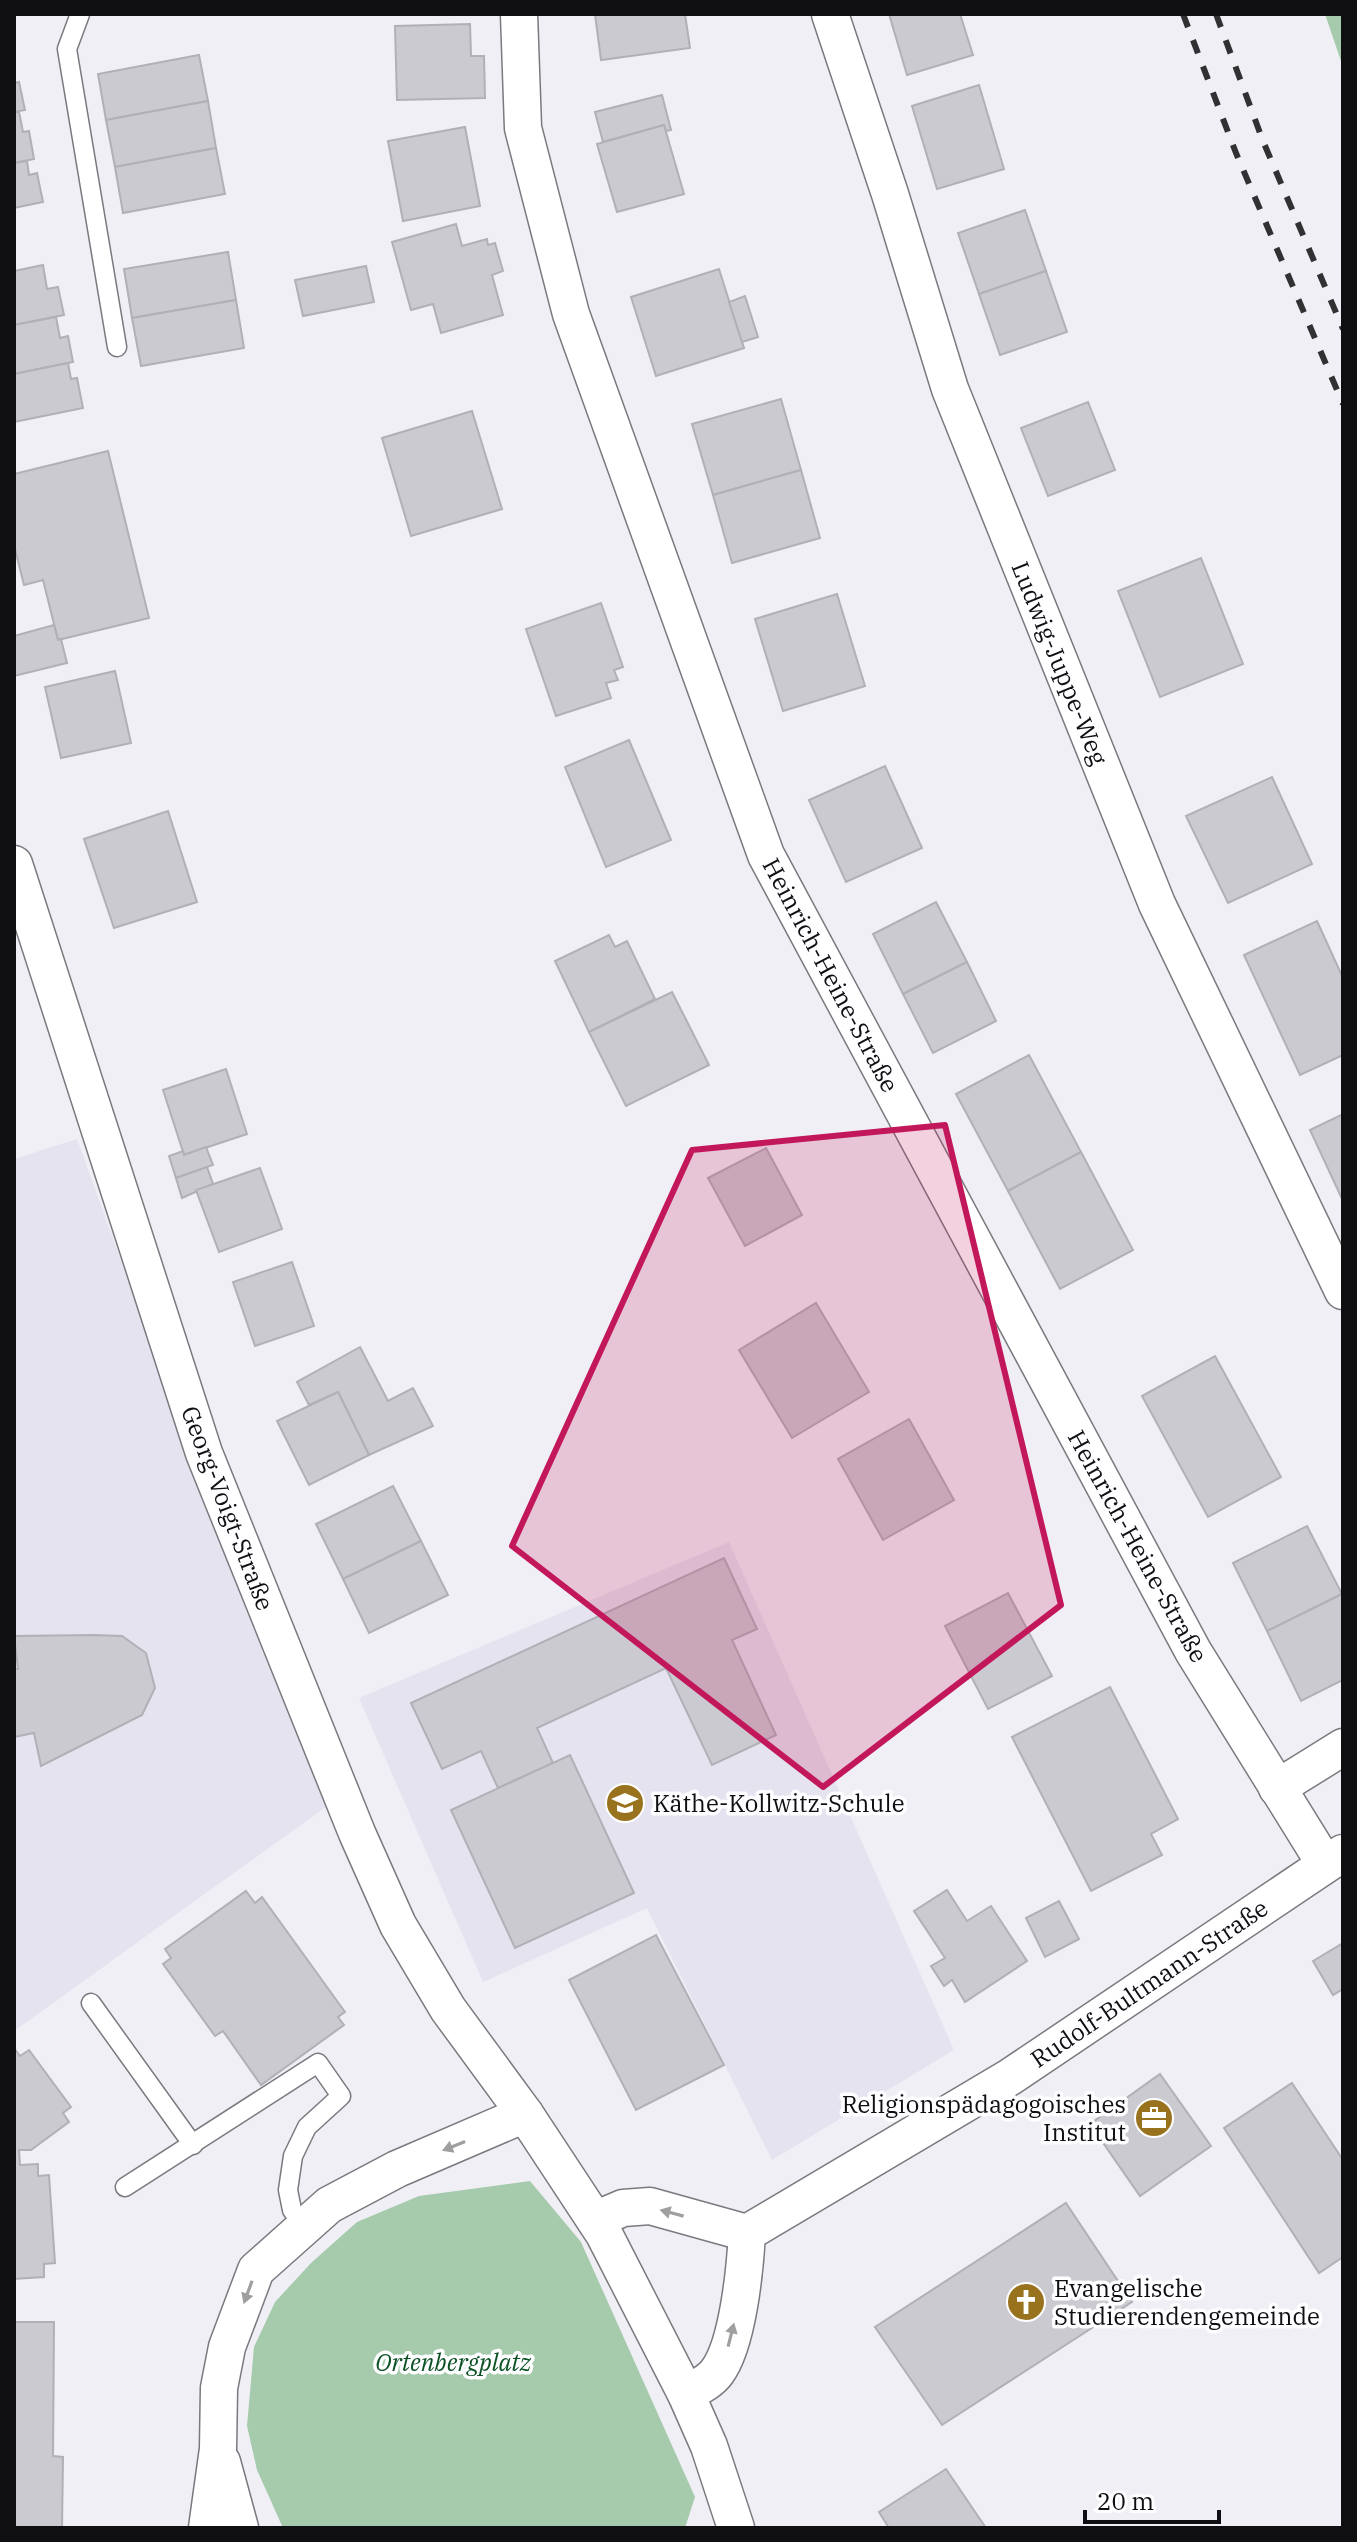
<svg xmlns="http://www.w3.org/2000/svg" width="1357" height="2542" viewBox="0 0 1357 2542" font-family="'IBM Plex Serif',serif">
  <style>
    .built { fill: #e5e3ef }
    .green { fill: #a6caac }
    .building { fill: #cbcad0; stroke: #b1b0b6; stroke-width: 2 }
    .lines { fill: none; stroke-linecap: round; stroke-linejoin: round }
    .service-casing { stroke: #7a797e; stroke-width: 21 }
    .minor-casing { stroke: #7a797e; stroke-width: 39 }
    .service { stroke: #fff; stroke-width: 18 }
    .minor { stroke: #fff; stroke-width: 36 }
    .rail { stroke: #313133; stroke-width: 6; stroke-dasharray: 14 14; stroke-linecap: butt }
    .oneway { fill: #9f9fa0 }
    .marked { fill: #c2185b; fill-opacity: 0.2; stroke: #c2185b; stroke-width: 6; stroke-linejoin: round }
    .labels { text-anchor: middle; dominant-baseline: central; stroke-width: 7; stroke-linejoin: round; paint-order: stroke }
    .street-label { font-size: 24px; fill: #0f0f11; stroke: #fefdff }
    .poi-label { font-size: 24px; fill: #0f0f11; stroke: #fefdff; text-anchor: start }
    .park-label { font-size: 24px; font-style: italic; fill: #0b5124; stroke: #fefdff }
  </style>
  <rect width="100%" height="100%" fill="#f0eff5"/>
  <g class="built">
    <path d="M77 1139 261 1648 326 1807 14 2031V1159Z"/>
    <path d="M729 1542 954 2050 772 2160 647 1908 483 1982 359 1698Z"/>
  </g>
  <g class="green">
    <path d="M1325 14H1343V67Z"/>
    <path d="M530 2181 581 2242 695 2497 685 2528H283L257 2470 247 2426 254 2347 275 2302 311 2263 357 2222 419 2196Z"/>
  </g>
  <g class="building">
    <path d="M595 14H685L690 48 601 60Z"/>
    <path d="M889 14H960L973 55 907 75Z"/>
    <path d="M470 24 471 56H484L485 98 397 100 395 26Z"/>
    <path d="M199 55 208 101 106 120 98 74Z"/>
    <path d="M19 82 25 110 14 112V83Z"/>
    <path d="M979 85 1004 169 937 189 912 106Z"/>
    <path d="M662 95 671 130 666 131 664 125 603 142 595 112Z"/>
    <path d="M208 101 216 148 115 167 106 120Z"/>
    <path d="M14 112H19L23 132 29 131 34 159 14 163Z"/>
    <path d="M664 125 684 194 617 212 597 144Z"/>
    <path d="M465 127 480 206 403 221 388 141Z"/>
    <path d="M216 148 225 194 123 213 115 167Z"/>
    <path d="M27 161 29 175 37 173 43 202 14 208V163Z"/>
    <path d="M1025 210 1046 271 979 294 958 233Z"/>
    <path d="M456 224 462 246 487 239 488 245 495 243 503 271 492 275 503 315 441 333 433 304 411 310 392 242Z"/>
    <path d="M228 252 236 300 132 318 124 269Z"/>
    <path d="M43 265 47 289 58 287 64 315 14 325V271Z"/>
    <path d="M366 266 374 302 303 316 295 280Z"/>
    <path d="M719 269 744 348 656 376 631 297Z"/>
    <path d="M1046 271 1067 332 1000 355 979 294Z"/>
    <path d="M745 296 758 337 742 342 729 302Z"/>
    <path d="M236 300 244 348 141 366 132 318Z"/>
    <path d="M56 317 60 338 68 336 73 362 14 374V325Z"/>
    <path d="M68 363 71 379 77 378 83 408 14 422V374Z"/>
    <path d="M781 399 801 470 713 495 692 424Z"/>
    <path d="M1088 402 1115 470 1048 496 1021 428Z"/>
    <path d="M472 411 502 509 411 536 382 438Z"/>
    <path d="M108 451 149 618 58 640 43 580 24 585 14 545V474Z"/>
    <path d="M801 470 820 538 732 563 713 495Z"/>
    <path d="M1201 558 1243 664 1160 697 1118 591Z"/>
    <path d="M837 594 865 686 783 711 755 619Z"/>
    <path d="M601 603 623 667 614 670 618 680 606 683 611 698 556 716 526 629Z"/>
    <path d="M54 625 58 640 61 639 67 663 14 676V636Z"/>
    <path d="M115 671 131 743 61 758 45 687Z"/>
    <path d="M629 740 671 840 606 867 565 767Z"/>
    <path d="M885 766 922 848 846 882 809 800Z"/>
    <path d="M1272 777 1312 864 1228 903 1186 816Z"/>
    <path d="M168 811 197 902 114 928 84 839Z"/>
    <path d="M936 902 967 962 903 994 873 934Z"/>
    <path d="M1317 921 1343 978V1055L1300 1075 1244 955Z"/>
    <path d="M609 935 615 947 627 941 655 999 589 1032 555 961Z"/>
    <path d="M967 962 996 1021 933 1053 903 994Z"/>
    <path d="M672 992 709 1065 626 1106 589 1032Z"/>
    <path d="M1029 1055 1081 1152 1008 1191 956 1094Z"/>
    <path d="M226 1069 247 1134 184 1155 163 1090Z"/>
    <path d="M1343 1114V1201L1310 1130Z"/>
    <path d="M206 1147 213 1165 176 1178 169 1156 183 1151 184 1155Z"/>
    <path d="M766 1148 802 1215 745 1246 708 1178Z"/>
    <path d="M1081 1152 1133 1250 1060 1289 1008 1191Z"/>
    <path d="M207 1167 213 1184 182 1198 176 1178Z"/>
    <path d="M260 1168 282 1229 219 1252 196 1190Z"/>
    <path d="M292 1262 314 1326 255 1346 233 1282Z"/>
    <path d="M816 1303 869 1392 792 1438 739 1350Z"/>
    <path d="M360 1347 388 1401 413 1388 433 1426 369 1455 338 1392 309 1405 297 1382Z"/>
    <path d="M1215 1356 1281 1477 1208 1517 1142 1396Z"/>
    <path d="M338 1392 369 1455 309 1485 277 1421Z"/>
    <path d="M909 1419 954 1500 883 1540 838 1459Z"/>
    <path d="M393 1486 421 1541 343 1579 316 1524Z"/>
    <path d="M1307 1526 1342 1594 1267 1631 1233 1563Z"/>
    <path d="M421 1541 448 1595 369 1633 343 1579Z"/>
    <path d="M724 1558 757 1629 732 1640 776 1735 712 1765 666 1668 537 1728 553 1763 498 1788 481 1751 442 1769 411 1703Z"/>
    <path d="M1008 1593 1052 1676 988 1709 945 1626Z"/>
    <path d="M1342 1594 1343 1680 1301 1701 1267 1631Z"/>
    <path d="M94 1635 122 1636 146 1653 155 1688 142 1715 41 1766 34 1733 14 1737V1669H18L14 1636Z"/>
    <path d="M1110 1687 1178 1819 1151 1834 1162 1855 1091 1891 1012 1737Z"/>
    <path d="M570 1755 634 1893 515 1948 451 1810Z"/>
    <path d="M947 1890 967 1921 991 1906 1027 1961 965 2002 952 1980 944 1986 931 1966 945 1958 914 1911Z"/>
    <path d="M246 1891 255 1903 262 1897 345 2012 338 2017 344 2025 261 2085 223 2031 215 2036 163 1964 171 1958 165 1949Z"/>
    <path d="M1059 1901 1079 1939 1045 1957 1026 1918Z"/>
    <path d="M656 1935 724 2065 636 2110 569 1980Z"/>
    <path d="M1343 1943V1989L1333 1995 1313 1961Z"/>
    <path d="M14 2048 20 2056 29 2050 71 2107 63 2113 69 2122 31 2150H19L20 2165 38 2164V2176L49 2175 55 2263 44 2264V2277L14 2279Z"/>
    <path d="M1160 2074 1211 2146 1140 2196 1090 2124Z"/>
    <path d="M1292 2083 1343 2160V2257L1319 2273 1224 2128Z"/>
    <path d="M1066 2203 1132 2302 942 2425 875 2327Z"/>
    <path d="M14 2322H54L53 2456 63 2457 62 2528H14Z"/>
    <path d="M946 2469 986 2528H889L879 2512Z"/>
  </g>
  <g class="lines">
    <g class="service-casing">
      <g id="service">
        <path d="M80 14 67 49 117 347"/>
        <path d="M91 2003 193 2145"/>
        <path d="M125 2187 318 2063 341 2096 307 2127 293 2156 288 2190 292 2210 303 2226"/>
      </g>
    </g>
    <g class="minor-casing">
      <g id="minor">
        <path d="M519 14 523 128 571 314 766 855 1193 1651 1325 1864"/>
        <path d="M830 14 890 194 950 389 1157 904 1343 1291"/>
        <path d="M14 864 204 1453 357 1833 398 1925 448 2009 525 2114 604 2234 686 2394 709 2446 736 2528"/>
        <path d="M1277 1788 1343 1747"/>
        <path d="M595 2220 623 2208 650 2206 747 2233 1010 2077 1343 1853"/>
        <path d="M686 2394C696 2388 710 2382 717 2372 738 2344 745 2269 747 2233"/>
        <path d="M222 2462 240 2528"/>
        <path d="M207 2528 218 2449 219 2388 227 2347 256 2270 329 2205 397 2169 525 2114"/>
      </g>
    </g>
    <use href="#service" class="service"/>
    <use href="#minor" class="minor"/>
    <g class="rail">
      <path d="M1183 14 1236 153 1343 404"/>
      <path d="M1216 14 1263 141 1343 329"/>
    </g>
  </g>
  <defs><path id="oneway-solid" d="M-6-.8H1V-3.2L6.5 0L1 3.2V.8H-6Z" transform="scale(2)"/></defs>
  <g class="oneway">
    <use href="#oneway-solid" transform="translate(454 2146) rotate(158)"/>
    <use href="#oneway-solid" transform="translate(672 2213) rotate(-165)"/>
    <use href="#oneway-solid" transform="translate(248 2292) rotate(110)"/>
    <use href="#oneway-solid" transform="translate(731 2335) rotate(-76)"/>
  </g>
  <path class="marked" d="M945 1125 1061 1605 823 1787 512 1546 692 1150Z"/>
  <defs>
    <g id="school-disc" transform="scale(2)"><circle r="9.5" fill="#98721d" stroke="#fefdff"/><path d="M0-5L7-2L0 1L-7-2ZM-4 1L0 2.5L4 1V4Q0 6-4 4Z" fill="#fff"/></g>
    <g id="office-disc" transform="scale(2)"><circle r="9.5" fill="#98721d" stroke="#fefdff"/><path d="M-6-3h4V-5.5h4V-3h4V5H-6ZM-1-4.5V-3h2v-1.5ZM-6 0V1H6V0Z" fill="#fff"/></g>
    <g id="church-disc" transform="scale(2)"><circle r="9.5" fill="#98721d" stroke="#fefdff"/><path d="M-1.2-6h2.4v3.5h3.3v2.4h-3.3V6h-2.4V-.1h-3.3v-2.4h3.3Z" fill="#fff"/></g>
  </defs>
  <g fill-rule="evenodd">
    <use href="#school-disc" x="625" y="1803"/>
    <use href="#office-disc" x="1154" y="2118"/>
    <use href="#church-disc" x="1026" y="2302"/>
  </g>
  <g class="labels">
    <g class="street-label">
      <text transform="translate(1060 663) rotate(68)">Ludwig-Juppe-Weg</text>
      <text transform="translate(831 975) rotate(62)">Heinrich-Heine-Straße</text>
      <text transform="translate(228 1508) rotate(69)">Georg-Voigt-Straße</text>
      <text transform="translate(1138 1546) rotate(61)">Heinrich-Heine-Straße</text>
      <text transform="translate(1149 1983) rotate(-34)">Rudolf-Bultmann-Straße</text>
    </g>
    <g class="poi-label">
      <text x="653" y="1803">Käthe-Kollwitz-Schule</text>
      <text x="1126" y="2104" text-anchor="end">Religionspädagogoisches<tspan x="1126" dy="28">Institut</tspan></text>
      <text x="1054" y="2288">Evangelische<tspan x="1054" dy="28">Studierendengemeinde</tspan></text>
    </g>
    <g class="park-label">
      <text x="453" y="2362">Ortenbergplatz</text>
    </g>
  </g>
  <rect width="1357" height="2542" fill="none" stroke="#0f0f11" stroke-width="32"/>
  <path d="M1085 2510v12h134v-12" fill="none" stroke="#0f0f11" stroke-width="4"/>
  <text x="1097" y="2510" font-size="24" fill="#0f0f11" stroke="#fefdff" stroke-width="6" paint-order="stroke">20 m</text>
</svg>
